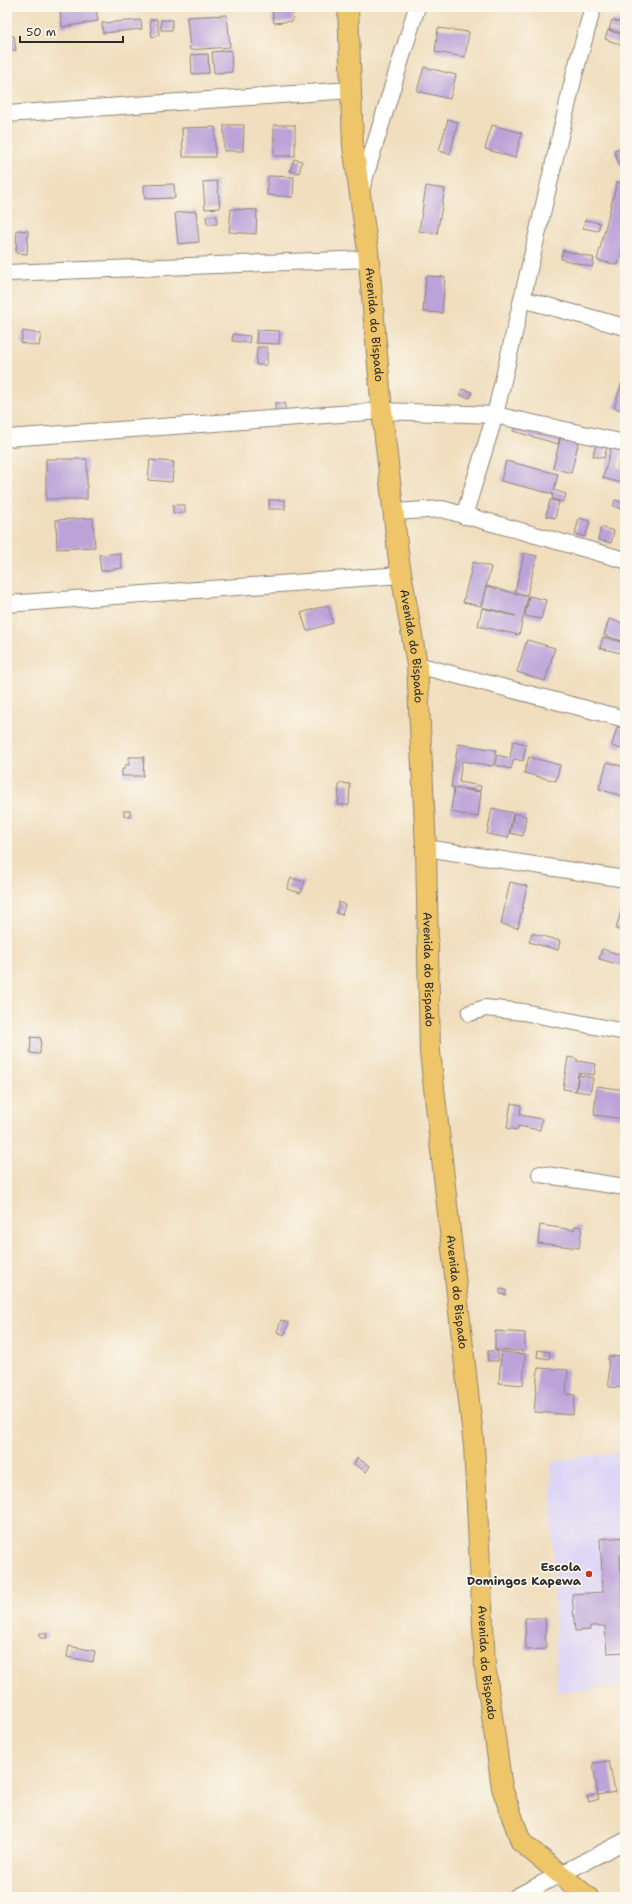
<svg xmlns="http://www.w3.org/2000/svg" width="632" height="1904" viewBox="0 0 632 1904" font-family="'Shantell Sans',sans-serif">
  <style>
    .built { fill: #ddd5f6 }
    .building { fill: #bba3d9 }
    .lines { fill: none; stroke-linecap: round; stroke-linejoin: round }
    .minor-casing { stroke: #8e8474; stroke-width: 18 }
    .major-casing { stroke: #8e8474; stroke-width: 22 }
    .minor { stroke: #fff; stroke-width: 16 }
    .major { stroke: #eec569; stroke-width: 20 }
    .poi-dot { fill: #c8321e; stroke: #fbf7ec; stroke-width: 1.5 }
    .labels { text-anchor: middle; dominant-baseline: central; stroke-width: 3.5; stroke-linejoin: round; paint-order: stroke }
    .street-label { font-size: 12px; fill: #2b2b2b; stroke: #fbf7ec }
    .poi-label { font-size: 12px; font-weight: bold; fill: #2b2b2b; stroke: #fbf7ec; text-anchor: end }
  </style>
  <rect width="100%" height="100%" fill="#fbf7ec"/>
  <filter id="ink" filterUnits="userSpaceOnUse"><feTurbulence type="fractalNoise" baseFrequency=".025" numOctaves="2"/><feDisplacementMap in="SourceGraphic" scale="8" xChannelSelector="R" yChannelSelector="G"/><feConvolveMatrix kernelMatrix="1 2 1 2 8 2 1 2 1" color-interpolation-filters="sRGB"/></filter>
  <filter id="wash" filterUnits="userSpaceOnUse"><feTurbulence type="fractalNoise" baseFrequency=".012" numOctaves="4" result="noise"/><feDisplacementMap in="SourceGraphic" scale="16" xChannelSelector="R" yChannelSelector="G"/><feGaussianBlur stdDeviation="0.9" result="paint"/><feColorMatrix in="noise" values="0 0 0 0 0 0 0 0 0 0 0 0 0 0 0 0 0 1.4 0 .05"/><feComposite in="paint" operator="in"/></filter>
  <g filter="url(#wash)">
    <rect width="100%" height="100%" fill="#f0debe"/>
    <path class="built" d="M625 1452V1686L557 1692 551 1462 583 1456Z"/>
    <g id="blocks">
      <g class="building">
        <path d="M81 7H96L98 21 62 27 60 10Z"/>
        <path d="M224 7H257V8L224 9Z"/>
        <path d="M624 7H625V23L619 21Z"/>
        <path d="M291 8 293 21 274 23 272 10Z"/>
        <path d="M227 15 230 47 190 50 187 17Z"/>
        <path d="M157 19 159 35 152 37 150 20Z"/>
        <path d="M141 20 142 29 103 33 102 23Z"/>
        <rect x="161" y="20" width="11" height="10"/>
        <path d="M612 20 625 24V34L609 29Z"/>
        <path d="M438 28 469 32 465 57 435 52Z"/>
        <path d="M608 30 625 36 622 45 605 39Z"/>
        <path d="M7 36H14L16 50 8 51Z"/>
        <path d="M231 50 232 72 214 73 212 52Z"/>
        <path d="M208 54 209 73 192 74 191 55Z"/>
        <path d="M424 67 456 75 450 99 417 91Z"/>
        <path d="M448 119 458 122 450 154 439 151Z"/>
        <path d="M224 125H244L243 151H224Z"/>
        <rect x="274" y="125" width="21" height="31"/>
        <path d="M492 125 522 133 515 158 485 149Z"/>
        <path d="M215 127V157H183L182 128Z"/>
        <path d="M625 146V165L620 167 614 150Z"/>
        <path d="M294 159 302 161 299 173 290 171Z"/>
        <path d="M268 176 294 177 293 197 267 195Z"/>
        <path d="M217 181 220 208 205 209 203 182Z"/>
        <path d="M617 182 625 184V237L618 265 597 260Z"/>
        <path d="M174 184 175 198 145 199 144 185Z"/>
        <path d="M426 186 445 189 437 234 419 231Z"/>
        <path d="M231 209 257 210 256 234 229 232Z"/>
        <path d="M196 211 199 242 178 244 175 213Z"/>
        <path d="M206 216H217V224H207Z"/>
        <path d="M585 220 600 223 598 231 583 228Z"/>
        <path d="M17 230 28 231 27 254 16 253Z"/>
        <path d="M563 250 594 258 592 267 561 259Z"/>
        <path d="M426 276 445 277 442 313 423 312Z"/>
        <path d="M257 330 280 331 279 344 256 343Z"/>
        <path d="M23 331 41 334 39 346 21 343Z"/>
        <path d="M233 334 250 336 249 343 232 341Z"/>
        <path d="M257 347H267V365H256Z"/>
        <path d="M621 384 625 385V411L614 408Z"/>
        <path d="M462 389 472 392 470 398 460 395Z"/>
        <rect x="275" y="403" width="10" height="8"/>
        <path d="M516 420 561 432 558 444 513 431Z"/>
        <path d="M562 432 580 436 571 473 553 468Z"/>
        <path d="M597 440 608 443 604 458 593 456Z"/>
        <path d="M612 445 623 448 618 467 625 469V484L603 478Z"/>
        <rect x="46" y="459" width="41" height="40"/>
        <path d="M150 460 174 462 172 482 148 480Z"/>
        <path d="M506 461 558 474 554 490 566 494 564 502 552 499 553 494 501 481Z"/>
        <rect x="269" y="500" width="16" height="9"/>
        <path d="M550 500 559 502 555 518 546 516Z"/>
        <path d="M615 500 625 503V510L613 506Z"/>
        <rect x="173" y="505" width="12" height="8"/>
        <path d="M93 518 95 547 57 549 56 520Z"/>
        <path d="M579 518 590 521 585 537 575 534Z"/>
        <path d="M601 527 614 531 611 543 598 540Z"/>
        <path d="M120 553 122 568 101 571 99 555Z"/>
        <path d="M524 553 537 556 527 595 515 592Z"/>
        <path d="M473 562 491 567 481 606 463 602Z"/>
        <path d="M487 586 528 597 519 635 478 626 482 608 516 616 482 607Z"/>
        <path d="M529 596 546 600 541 619 525 616Z"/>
        <path d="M328 605 333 623 307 631 301 613Z"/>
        <path d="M609 619 625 624V642L604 635Z"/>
        <path d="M603 637 625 643V654L600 648Z"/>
        <path d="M527 640 555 648 545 681 517 672Z"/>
        <path d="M617 727 625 729V743L623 742 621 749 612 746Z"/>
        <path d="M513 741 526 744 523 761 514 759 511 769 495 765 497 755 510 758Z"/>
        <path d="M458 744 496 750 493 766 462 761 459 782 481 786 480 791 451 787Z"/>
        <path d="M129 757H144L143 776H122V769H125V765H129Z"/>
        <path d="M529 757 560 765 556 781 524 773Z"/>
        <path d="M607 762 625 767V797L599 789Z"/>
        <path d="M339 783 350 784 349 805H338Z"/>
        <path d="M454 788 481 792 478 817 451 812Z"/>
        <path d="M492 808 513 813 508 838 487 834Z"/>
        <rect x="124" y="811" width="6" height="5"/>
        <path d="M514 813 526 816 523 836 510 833Z"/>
        <path d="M291 878 305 882 301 893 287 889Z"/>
        <path d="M510 882 527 886 518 928 501 924Z"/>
        <path d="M625 896V932L616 929Z"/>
        <path d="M339 902 345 905 342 915 336 913Z"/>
        <path d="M532 933 560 941 558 950 529 942Z"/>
        <path d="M602 949 625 956V966L599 959Z"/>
        <path d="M31 1037 41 1038 40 1054 30 1053Z"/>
        <path d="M568 1057 577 1059V1061L596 1064 594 1075 578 1073 576 1091 563 1089Z"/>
        <path d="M579 1075 593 1078 590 1093 576 1091Z"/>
        <path d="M597 1086 625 1090V1119L594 1115Z"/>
        <path d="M511 1103 521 1105 520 1115 542 1119 540 1130 518 1126 517 1130 507 1128Z"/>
        <path d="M540 1225 574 1230 575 1226 582 1227 579 1248 538 1243Z"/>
        <path d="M500 1289 506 1290V1295L500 1294Z"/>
        <path d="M281 1320 289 1323 284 1335 277 1332Z"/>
        <path d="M495 1331 525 1333V1351L495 1350Z"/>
        <path d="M538 1350 550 1352 549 1359 537 1357Z"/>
        <rect x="488" y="1351" width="10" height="10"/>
        <path d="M501 1352 525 1354 523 1385 499 1383Z"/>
        <path d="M608 1356 625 1357V1388L609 1387Z"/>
        <path d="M538 1368 568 1370 566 1394 575 1395 573 1415 534 1412Z"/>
        <path d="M357 1458 370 1466 366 1472 354 1464Z"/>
        <path d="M625 1537V1555H620L625 1652 607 1653 605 1626H590V1630L575 1631 572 1594 603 1592 600 1539Z"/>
        <path d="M525 1618H545L546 1649 526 1650Z"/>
        <path d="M40 1633H46L47 1638H40Z"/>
        <path d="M69 1646 95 1651 93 1662 67 1657Z"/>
        <path d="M609 1761 615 1792 598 1795 593 1763Z"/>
        <path d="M597 1794 599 1799 589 1802 587 1797Z"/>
      </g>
    </g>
  </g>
  <g filter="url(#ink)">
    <use href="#blocks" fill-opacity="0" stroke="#8e8474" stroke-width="1"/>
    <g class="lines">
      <g class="minor-casing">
        <g id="minor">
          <path d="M7 114 351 90"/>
          <path d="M360 193 417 7"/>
          <path d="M7 273 368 259"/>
          <path d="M522 299 625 327"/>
          <path d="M7 438 382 411 495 415 625 443"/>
          <path d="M394 512 442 509 625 560"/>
          <path d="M464 516 495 415 575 72 593 7"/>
          <path d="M7 604 401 575"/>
          <path d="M417 665 625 719"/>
          <path d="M426 848 625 879"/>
          <path d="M470 1013 485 1008 523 1012 625 1032"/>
          <path d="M540 1174 625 1187"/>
          <path d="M516 1897 625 1841"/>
        </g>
      </g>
      <g class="major-casing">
        <g id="major">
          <path id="s1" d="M348 7 353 146 368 251 382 411 399 561 417 665 426 848 430 1052 474 1446 485 1666 502 1788 521 1842 588 1897"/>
        </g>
      </g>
      <use href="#minor" class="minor"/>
      <use href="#major" class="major"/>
    </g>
  </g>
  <circle class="poi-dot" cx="589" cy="1574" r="4"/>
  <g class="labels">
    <g class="street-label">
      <text stroke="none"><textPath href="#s1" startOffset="319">Avenida do Bispado</textPath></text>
      <text stroke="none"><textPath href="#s1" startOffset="643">Avenida do Bispado</textPath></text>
      <text stroke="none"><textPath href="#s1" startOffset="967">Avenida do Bispado</textPath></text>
      <text stroke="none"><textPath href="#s1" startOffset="1291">Avenida do Bispado</textPath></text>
      <text stroke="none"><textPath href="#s1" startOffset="1663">Avenida do Bispado</textPath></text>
    </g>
    <g class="poi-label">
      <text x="581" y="1567">Escola<tspan x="581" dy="14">Domingos Kapewa</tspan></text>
    </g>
  </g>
  <rect width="632" height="1904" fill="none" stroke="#fbf7ec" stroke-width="24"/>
  <path d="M20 36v6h103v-6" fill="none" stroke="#2b2b2b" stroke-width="2"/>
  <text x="26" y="36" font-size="12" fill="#2b2b2b" stroke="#fbf7ec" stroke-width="3" paint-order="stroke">50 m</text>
</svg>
